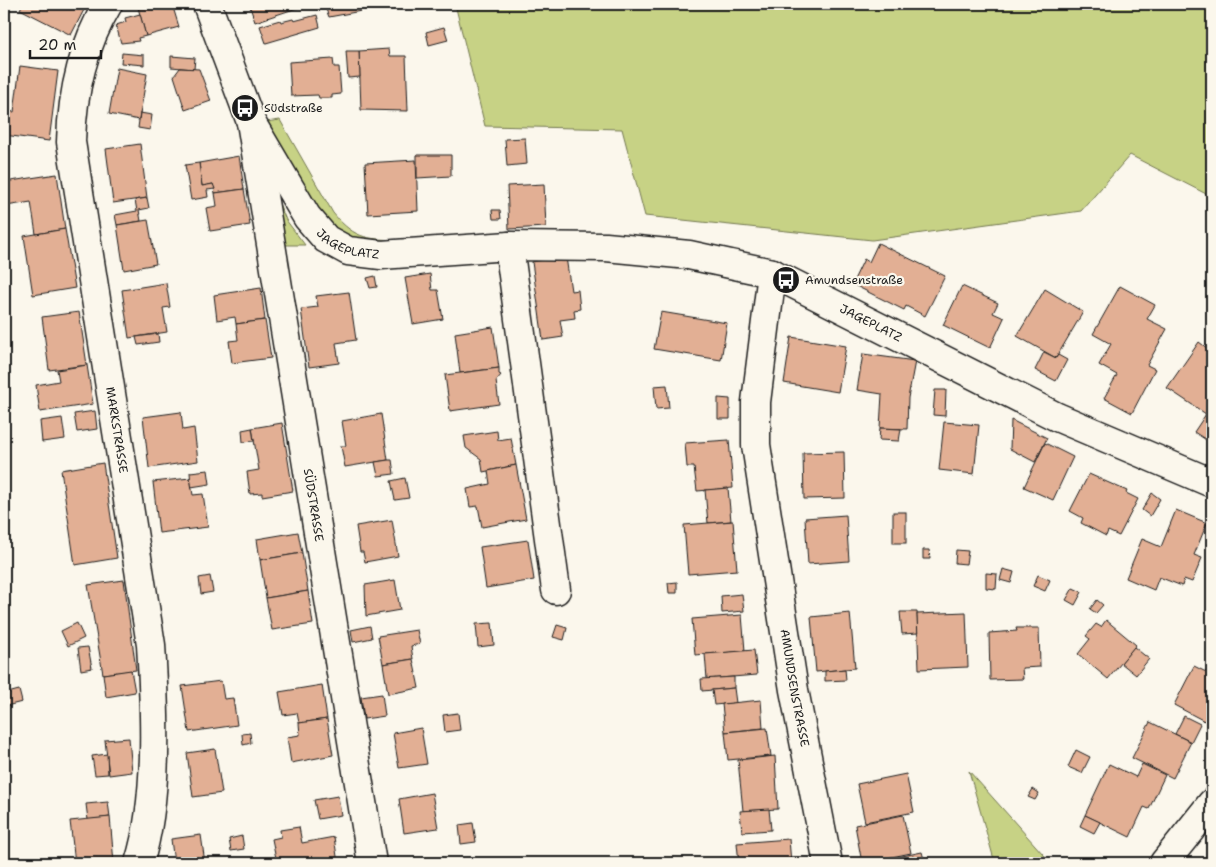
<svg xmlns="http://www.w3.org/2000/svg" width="1216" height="867" viewBox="0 0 1216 867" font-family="'Shantell Sans',sans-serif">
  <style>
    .green { fill: #c7d285; stroke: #727750 }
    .building { fill: #e2af94; stroke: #1c1c1c }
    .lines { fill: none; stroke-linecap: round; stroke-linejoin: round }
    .minor-casing { stroke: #1c1c1c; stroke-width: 31 }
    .minor { stroke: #fbf7ec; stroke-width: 28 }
    .labels { text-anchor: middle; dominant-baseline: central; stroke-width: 4.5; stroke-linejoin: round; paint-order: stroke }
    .poi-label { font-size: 12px; fill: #1c1c1c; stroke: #fbf7ec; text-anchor: start }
    .street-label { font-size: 12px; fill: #1c1c1c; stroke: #fbf7ec }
  </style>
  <rect width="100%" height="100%" fill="#fbf7ec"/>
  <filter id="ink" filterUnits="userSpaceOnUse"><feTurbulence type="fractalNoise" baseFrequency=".02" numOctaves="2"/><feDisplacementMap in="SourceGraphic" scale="10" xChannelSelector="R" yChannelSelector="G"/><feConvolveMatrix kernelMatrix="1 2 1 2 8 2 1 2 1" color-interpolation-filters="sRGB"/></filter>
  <g filter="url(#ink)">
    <g class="green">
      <path d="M455 4H1212V197L1130 155 1081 211 872 240 645 216 622 129 485 126Z"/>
      <path d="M280 120 333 213C356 241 370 239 404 240L403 245C388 243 368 245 354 240 317 227 286 155 266 122Z"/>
      <path d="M275 194 286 220 305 245H284Z"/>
      <path d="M969 771 1051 863H995Z"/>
    </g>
    <g class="building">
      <path d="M23 4H87L71 35 20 9Z"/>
      <path d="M137 4H172L179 27 146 36Z"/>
      <path d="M249 4H302L303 6 255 22Z"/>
      <path d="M324 4H358L361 11 329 17Z"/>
      <path d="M140 14 146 36 138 38 139 41 121 43 116 25 126 22 125 18Z"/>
      <path d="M317 15 320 27 266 43 260 26 280 20 281 22 293 19 294 21Z"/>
      <path d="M444 27 448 40 429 45 426 32Z"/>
      <path d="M389 49 390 56H406L408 111 361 110 359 51Z"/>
      <path d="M346 51H359L360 77 348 78Z"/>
      <path d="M122 53 144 55V65L121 63Z"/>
      <path d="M171 56 195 58 194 69 171 67Z"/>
      <path d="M333 59 334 67H339L341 94 332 95V98H319L318 95 291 96 289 62Z"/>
      <path d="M20 66 58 71 49 141 4 135V111L14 112Z"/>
      <path d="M117 68 147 74 139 120 109 114Z"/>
      <path d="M180 68 199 69 211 101 185 110 174 76Z"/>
      <path d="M140 113 152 115 150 130 138 128Z"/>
      <path d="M525 138 527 164 507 166 505 139Z"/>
      <path d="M140 144 147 198 113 203 106 149Z"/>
      <path d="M417 155H451V176L417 178Z"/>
      <path d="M239 156 244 189 215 193 213 184 202 186 199 163Z"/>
      <path d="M416 160 418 211 368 214 365 163Z"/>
      <path d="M199 163 202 186 213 184 215 189 207 190 208 197 191 200 185 165Z"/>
      <path d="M57 174 65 229 36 234 31 202 6 206 4 182Z"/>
      <path d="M544 184 546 227 509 229 507 186Z"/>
      <path d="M244 189 250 225 210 231 206 208 217 206 215 193Z"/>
      <path d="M147 198 149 208 139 210 141 221 117 225 115 215 137 211 135 200Z"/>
      <path d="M492 210H500L501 219H493Z"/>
      <path d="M148 220 156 264 124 270 117 225Z"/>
      <path d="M65 229 75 288 33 295 24 236Z"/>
      <path d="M878 243 945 276 925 316 906 306 904 310 852 284 864 259 869 262Z"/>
      <path d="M566 257 571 291 578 290 580 309 574 310 575 318 560 320 563 337 543 340 532 262Z"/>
      <path d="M430 274 432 290H438L443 319 413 324 405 278Z"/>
      <path d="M375 276 377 287 370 288 367 278Z"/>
      <path d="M166 283 170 307 163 308 167 332 129 338 122 290Z"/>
      <path d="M962 286 998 303 993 313 1004 318 990 348 943 325Z"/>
      <path d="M1120 286 1155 305 1147 319 1167 329 1147 365 1155 369 1132 413 1104 398 1117 375 1099 365 1111 344 1093 334Z"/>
      <path d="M261 288 265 320 236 324 235 317 217 320 214 295Z"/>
      <path d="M1045 289 1083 312 1056 358 1017 336Z"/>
      <path d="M349 292 356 340 336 343 339 363 309 367 301 309 318 307 316 296Z"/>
      <path d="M79 312 87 365 49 370 42 317Z"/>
      <path d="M661 312 727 323 721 360 654 349Z"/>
      <path d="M265 320 271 358 232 363 229 341 238 340 236 324Z"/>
      <path d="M493 327 499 368 460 373 455 333Z"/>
      <path d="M158 334 159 342 138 345 136 337Z"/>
      <path d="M791 337 846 346 838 392 784 383Z"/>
      <path d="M1199 342 1212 352V405L1206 414 1167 388Z"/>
      <path d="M1044 352 1056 358 1058 355 1067 360 1056 381 1035 370Z"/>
      <path d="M863 354 915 361 908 398 907 429 880 428 882 394 857 390Z"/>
      <path d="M87 365 93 404 40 412 36 385 59 381 57 370Z"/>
      <path d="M499 368V374L501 375 496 381 499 404 450 411 445 375Z"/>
      <path d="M667 385 669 408 656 409 654 386Z"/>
      <path d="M935 390H946L945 416 933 415Z"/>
      <path d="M718 398 730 399V419H718Z"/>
      <path d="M95 411 97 429 77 432 74 414Z"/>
      <path d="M181 412 183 430 194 428 198 461 149 468 143 417Z"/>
      <path d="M381 414 388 460 345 467 341 446H346L342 421Z"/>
      <path d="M1206 414 1212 419 1211 443 1194 432Z"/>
      <path d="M62 418 65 439 42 442 40 421Z"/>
      <path d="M1011 420 1047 438 1035 462 1010 449Z"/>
      <path d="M944 422 979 425 974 474 939 470Z"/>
      <path d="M282 423 293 491 262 496V493L250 494 247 472 259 470 252 428Z"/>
      <path d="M252 428 254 441 243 442 242 430Z"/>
      <path d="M880 428 901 429 899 441 879 440Z"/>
      <path d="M497 431 498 440 511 438 516 465 483 472 481 459 466 448 464 436Z"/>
      <path d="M729 440 733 488 697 491 694 467H687L685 443Z"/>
      <path d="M1045 443 1073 457 1053 500 1024 487Z"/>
      <path d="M844 452 845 498 804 499 803 453Z"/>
      <path d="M388 460H392L394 474 378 476 375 462Z"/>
      <path d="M103 463 117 558 75 565 61 470Z"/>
      <path d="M516 465 526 519 482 527 478 506 470 507 467 489 490 484 488 471Z"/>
      <path d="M208 470 210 484 191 487 190 472Z"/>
      <path d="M1089 474 1127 491 1126 493 1138 499 1119 536 1108 531 1106 536 1081 523 1083 518 1070 511Z"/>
      <path d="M190 478 193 495 203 494 208 527 159 533 153 482Z"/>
      <path d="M405 478 409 498 395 500 391 481Z"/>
      <path d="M728 488 731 521 708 523 705 490Z"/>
      <path d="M1152 493 1160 499 1150 516 1142 510Z"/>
      <path d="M1176 510 1207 523 1194 555 1202 558 1192 582 1184 579 1182 586 1159 577 1154 590 1126 578 1142 539 1161 547Z"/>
      <rect x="893" y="512" width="13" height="31"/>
      <path d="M846 515 849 561 808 564 805 518Z"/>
      <path d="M392 520 398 556 365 562 363 552H360L356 526Z"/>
      <path d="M733 521 737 570 688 574 684 525Z"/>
      <path d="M298 532 302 553 260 560 257 539Z"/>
      <path d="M528 540 534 580 486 588 480 547Z"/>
      <path d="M923 550H929L930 559H923Z"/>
      <path d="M956 550 968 551 966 564 955 563Z"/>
      <path d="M302 553 308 591 266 598 260 560Z"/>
      <path d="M1003 569 1014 572 1011 583 1000 580Z"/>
      <path d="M986 573 997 574 996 589 986 588Z"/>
      <path d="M1038 575 1050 580 1045 591 1033 586Z"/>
      <path d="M210 576 213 592 201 594 199 578Z"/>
      <path d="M124 580 136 670 103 674 88 585Z"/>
      <path d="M395 580 400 610 366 616 365 585Z"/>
      <path d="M677 582V593H669L668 583Z"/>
      <path d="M1073 588 1082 592 1075 605 1066 600Z"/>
      <path d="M308 591 313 624 272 630 266 598Z"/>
      <path d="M742 594 744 611 722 613 721 596Z"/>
      <path d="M1097 600 1103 605 1096 613 1090 609Z"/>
      <path d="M900 612H917L918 633 902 634Z"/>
      <path d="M966 612 968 667 919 669 917 614Z"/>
      <path d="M850 613 855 668 816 672 811 617Z"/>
      <path d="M742 615 745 651 695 655 692 619Z"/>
      <path d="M1106 620 1136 645 1108 679 1078 654 1090 639 1086 636 1096 624 1101 627Z"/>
      <path d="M77 623 84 638 68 646 61 631Z"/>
      <path d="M492 623 494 645 478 647 476 624Z"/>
      <path d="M557 625 567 628 564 640 553 637Z"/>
      <path d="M370 626 372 638 353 642 351 630Z"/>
      <path d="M1016 628H1039L1040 667 1022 668 1023 679 990 680 989 633 1017 631Z"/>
      <path d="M417 630 420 644 411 646 413 659 383 664 378 636Z"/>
      <path d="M88 647 92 668 81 670 78 648Z"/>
      <path d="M1134 647 1149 659 1136 675 1121 663Z"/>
      <path d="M754 650 757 675 707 679 705 654Z"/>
      <path d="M413 659 419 688 388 694 383 664Z"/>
      <path d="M1194 666 1212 675V725L1174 705Z"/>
      <path d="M845 669 846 680 825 681V671Z"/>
      <path d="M131 670 135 692 106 697 103 674Z"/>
      <path d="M734 677V688L702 691 701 679Z"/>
      <path d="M221 681 224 699 233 698 237 725 189 732 182 686Z"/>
      <path d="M322 685 327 719 299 723 297 713 283 715 279 692Z"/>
      <path d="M734 688 736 703 714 705 712 690Z"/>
      <path d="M19 690 22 702 6 706 4 694Z"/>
      <path d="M382 694 385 716 364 719 361 697Z"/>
      <path d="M761 700 763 728 725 732 722 704Z"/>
      <path d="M458 713 460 730 445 732 443 715Z"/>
      <path d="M1184 716 1200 724 1191 742 1175 734Z"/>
      <path d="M327 719 333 755 291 763 287 737 300 735 299 723Z"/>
      <path d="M1150 722 1191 742 1173 778 1132 758Z"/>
      <path d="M421 728 427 764 399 768 393 733Z"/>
      <path d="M767 728 771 756 728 760 725 732Z"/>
      <path d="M250 733 251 743 243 745 242 734Z"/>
      <path d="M129 738 132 772 109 775 105 740Z"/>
      <path d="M215 749 222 793 193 797 187 753Z"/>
      <path d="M1076 750 1090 757 1082 773 1068 767Z"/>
      <path d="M107 754 108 774 95 775 92 756Z"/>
      <path d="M775 756 778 809 743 811 738 760Z"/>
      <path d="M1109 764 1136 777 1142 764 1165 775 1149 809 1144 807 1130 837 1085 815Z"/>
      <path d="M906 774 914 812 865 822 857 784Z"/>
      <path d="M1033 789 1039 793 1035 800 1028 797Z"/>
      <path d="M432 793 438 828 404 833 399 799Z"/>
      <path d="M338 796 341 815 318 819 314 800Z"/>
      <path d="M108 802 110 817 88 820 86 804Z"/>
      <path d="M769 809 771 830 742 832 740 811Z"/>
      <path d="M903 815 911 853 862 863 855 825Z"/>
      <path d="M1085 815 1100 822 1094 833 1080 826Z"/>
      <path d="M110 817 114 863H75L70 821Z"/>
      <path d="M473 823 476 842 461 844 459 825Z"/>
      <path d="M299 827 302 843 334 837 338 863H277L272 839 281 837 280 830Z"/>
      <path d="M201 835 205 863H174L171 839Z"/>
      <path d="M242 836 244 849 231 851 229 839Z"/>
      <path d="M789 839 791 863H739L737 843Z"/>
      <path d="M922 852 925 863H873V862Z"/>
    </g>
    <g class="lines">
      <g class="minor-casing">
        <g id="minor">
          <path id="s1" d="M108 4C83 46 72 94 71 142L151 645C155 712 159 799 139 863"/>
          <path id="s2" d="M207 4 251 122 372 863"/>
          <path id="s3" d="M251 122 307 217 326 239 348 251 381 255 509 246 606 247 689 255 772 273 1057 417 1212 483"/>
          <path d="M509 246 556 590"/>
          <path id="s4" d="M772 273 756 402V445L794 690 828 863"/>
          <path d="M1164 863 1212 803"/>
        </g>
      </g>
      <use href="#minor" class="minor"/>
    </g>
  </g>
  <defs>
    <g id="bus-disc" transform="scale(1.4375)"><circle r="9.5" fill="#1c1c1c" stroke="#fbf7ec"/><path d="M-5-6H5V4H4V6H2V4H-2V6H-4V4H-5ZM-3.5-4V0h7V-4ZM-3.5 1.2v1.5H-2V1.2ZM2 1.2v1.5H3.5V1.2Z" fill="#fff"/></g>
  </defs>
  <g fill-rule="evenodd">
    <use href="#bus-disc" x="245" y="108"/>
    <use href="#bus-disc" x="786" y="280"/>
  </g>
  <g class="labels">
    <g class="poi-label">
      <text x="264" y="108">Südstraße</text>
      <text x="805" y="280">Amundsenstraße</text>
    </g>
    <g class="street-label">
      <text stroke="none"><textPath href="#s3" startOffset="162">JAGEPLATZ</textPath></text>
      <text stroke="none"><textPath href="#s3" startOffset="702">JAGEPLATZ</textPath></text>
      <text stroke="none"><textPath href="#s1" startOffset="436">MARKSTRASSE</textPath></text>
      <text stroke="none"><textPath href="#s2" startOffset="514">SÜDSTRASSE</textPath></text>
      <text stroke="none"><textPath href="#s4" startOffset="419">AMUNDSENSTRASSE</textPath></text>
    </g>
  </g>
  <rect width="1216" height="867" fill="none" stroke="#fbf7ec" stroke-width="20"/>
  <rect x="10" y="10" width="1196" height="847" fill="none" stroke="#1c1c1c" stroke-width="2" filter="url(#ink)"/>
  <path d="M30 50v8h71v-8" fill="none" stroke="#1c1c1c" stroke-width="2.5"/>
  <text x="38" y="50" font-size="15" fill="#1c1c1c" stroke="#fbf7ec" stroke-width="4" paint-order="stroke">20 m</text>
</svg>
